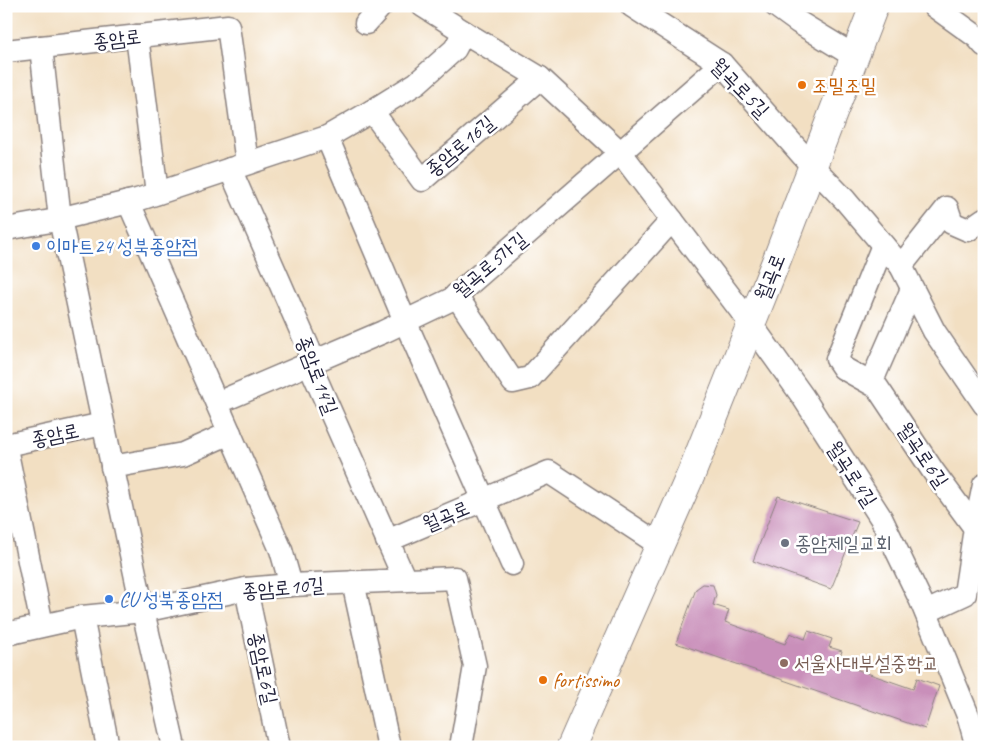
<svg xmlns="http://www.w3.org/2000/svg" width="990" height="753" viewBox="0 0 990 753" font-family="Caveat,'Poor Story',sans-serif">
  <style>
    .building { fill: #c98fba }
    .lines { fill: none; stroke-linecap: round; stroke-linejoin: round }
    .street-casing { stroke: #8a807e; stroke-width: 25 }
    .primary-casing { stroke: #8a807e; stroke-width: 30 }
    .street { stroke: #fff; stroke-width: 22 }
    .primary { stroke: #fff; stroke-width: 28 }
    .food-dot { fill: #e8710a; stroke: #fff; stroke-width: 2 }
    .shop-dot { fill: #3f7fe0; stroke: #fff; stroke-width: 2 }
    .worship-dot { fill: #6b7280; stroke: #fff; stroke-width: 2 }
    .education-dot { fill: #8d6e63; stroke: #fff; stroke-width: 2 }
    .labels { text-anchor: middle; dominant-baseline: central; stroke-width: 5; stroke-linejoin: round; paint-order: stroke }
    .street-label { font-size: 20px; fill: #22223b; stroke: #fff }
    .food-label { font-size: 20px; fill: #c56008; stroke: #fff; text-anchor: start }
    .shop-label { font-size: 20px; fill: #366cbe; stroke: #fff; text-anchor: start }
    .worship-label { font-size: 20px; fill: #5b616d; stroke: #fff; text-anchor: start }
    .education-label { font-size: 20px; fill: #785e54; stroke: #fff; text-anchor: start }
  </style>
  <rect width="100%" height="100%" fill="#fff"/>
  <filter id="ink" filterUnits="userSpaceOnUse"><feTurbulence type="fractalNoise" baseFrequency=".02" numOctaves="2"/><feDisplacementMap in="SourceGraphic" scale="10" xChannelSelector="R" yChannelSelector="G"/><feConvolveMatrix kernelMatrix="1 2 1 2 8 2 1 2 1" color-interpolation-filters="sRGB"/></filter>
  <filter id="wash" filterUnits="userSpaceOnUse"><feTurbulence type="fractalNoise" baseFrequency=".0096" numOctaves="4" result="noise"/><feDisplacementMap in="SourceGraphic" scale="20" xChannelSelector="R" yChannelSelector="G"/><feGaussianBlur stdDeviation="1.12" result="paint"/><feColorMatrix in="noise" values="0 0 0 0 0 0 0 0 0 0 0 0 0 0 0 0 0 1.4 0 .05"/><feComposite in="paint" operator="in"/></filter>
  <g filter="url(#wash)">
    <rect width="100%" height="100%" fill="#f2dfc2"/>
    <g id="blocks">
      <g class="building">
        <path d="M778 496 858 522 831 589 753 561Z"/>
        <path d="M703 584 713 585 716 595 713 605 729 610 725 622 785 644 790 633 805 639 808 631 832 639 829 647 842 651 838 663 913 689 917 678 939 686 925 729 676 643 696 589Z"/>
      </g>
    </g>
  </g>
  <g filter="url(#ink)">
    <use href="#blocks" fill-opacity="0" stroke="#8a807e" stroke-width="1"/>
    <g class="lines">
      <g class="street-casing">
        <g id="street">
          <path d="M423 6 464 32 540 78 621 153 751 324 803 397 881 518 921 601 969 718 977 747"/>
          <path d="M632 6 722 64 812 166 845 200 901 266 934 331 984 404"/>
          <path d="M776 6 798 22 854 56"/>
          <path d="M934 6 977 37 984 45"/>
          <path d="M366 23 381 6"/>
          <path d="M137 36 157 193"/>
          <path d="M41 47 60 219 143 611 174 747"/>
          <path d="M6 51 228 26 247 163"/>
          <path d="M372 111 422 180 540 78"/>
          <path d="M327 137 405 321 512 564"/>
          <path d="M230 169 309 349V363L405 580"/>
          <path d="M128 202 133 212 281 550 291 585"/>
          <path d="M6 229 51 221 137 200 327 137 372 111 417 83 455 49 464 32"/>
          <path d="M883 245 837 359 843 368 877 387 933 471 975 528"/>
          <path d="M901 266 947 208 952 223 968 230 984 219"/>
          <path d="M456 295 513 382 530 378 672 220"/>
          <path d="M871 383 912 289"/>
          <path d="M217 403 383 332 452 299 722 64"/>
          <path d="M6 445 103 424"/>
          <path d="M6 448 42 625"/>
          <path d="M112 467 183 454 230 433"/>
          <path d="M387 541 549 472 660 545"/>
          <path d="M353 582 389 747"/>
          <path d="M246 589 279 747"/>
          <path d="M926 612 965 594 975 528 984 485"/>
          <path d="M82 617 108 747"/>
          <path d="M6 634 82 617 143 611 246 589 291 585 455 578 475 666 461 747"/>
        </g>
      </g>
      <g class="primary-casing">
        <path id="primary" d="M571 747 692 472 779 254 874 6"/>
      </g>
      <use href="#street" class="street"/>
      <use href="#primary" class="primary"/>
    </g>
  </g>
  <g class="food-dot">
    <circle cx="802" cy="85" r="5"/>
    <circle cx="543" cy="680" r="5"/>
  </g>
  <g class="shop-dot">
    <circle cx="36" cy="246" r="5"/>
    <circle cx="109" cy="599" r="5"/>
  </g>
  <circle class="worship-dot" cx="785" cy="543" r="5"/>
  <circle class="education-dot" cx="784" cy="663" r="5"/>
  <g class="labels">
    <g class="street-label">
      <text transform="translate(117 39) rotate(-7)">종암로</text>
      <text transform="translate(740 88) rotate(46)">월곡로5길</text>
      <text transform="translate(460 146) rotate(-40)">종암로16길</text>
      <text transform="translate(490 265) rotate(-40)">월곡로5가길</text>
      <text transform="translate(770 277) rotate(-68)">월곡로</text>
      <text transform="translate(317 375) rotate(69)">종암로14길</text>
      <text transform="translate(55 435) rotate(-12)">종암로</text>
      <text transform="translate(923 455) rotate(56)">월곡로6길</text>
      <text transform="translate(852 474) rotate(57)">월곡로4길</text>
      <text transform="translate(446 516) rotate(-23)">월곡로</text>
      <text transform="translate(283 588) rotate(-5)">종암로10길</text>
      <text transform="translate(263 668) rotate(78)">종암로6길</text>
    </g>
    <g class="food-label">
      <text x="812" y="85">조밀조밀</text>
      <text x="553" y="680">fortissimo</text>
    </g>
    <g class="shop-label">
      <text x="46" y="246">이마트24 성북종암점</text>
      <text x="119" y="599">CU 성북종암점</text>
    </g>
    <g class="worship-label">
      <text x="795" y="543">종암제일교회</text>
    </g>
    <g class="education-label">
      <text x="794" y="663">서울사대부설중학교</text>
    </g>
  </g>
  <rect width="990" height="753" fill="none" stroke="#fff" stroke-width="25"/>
</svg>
